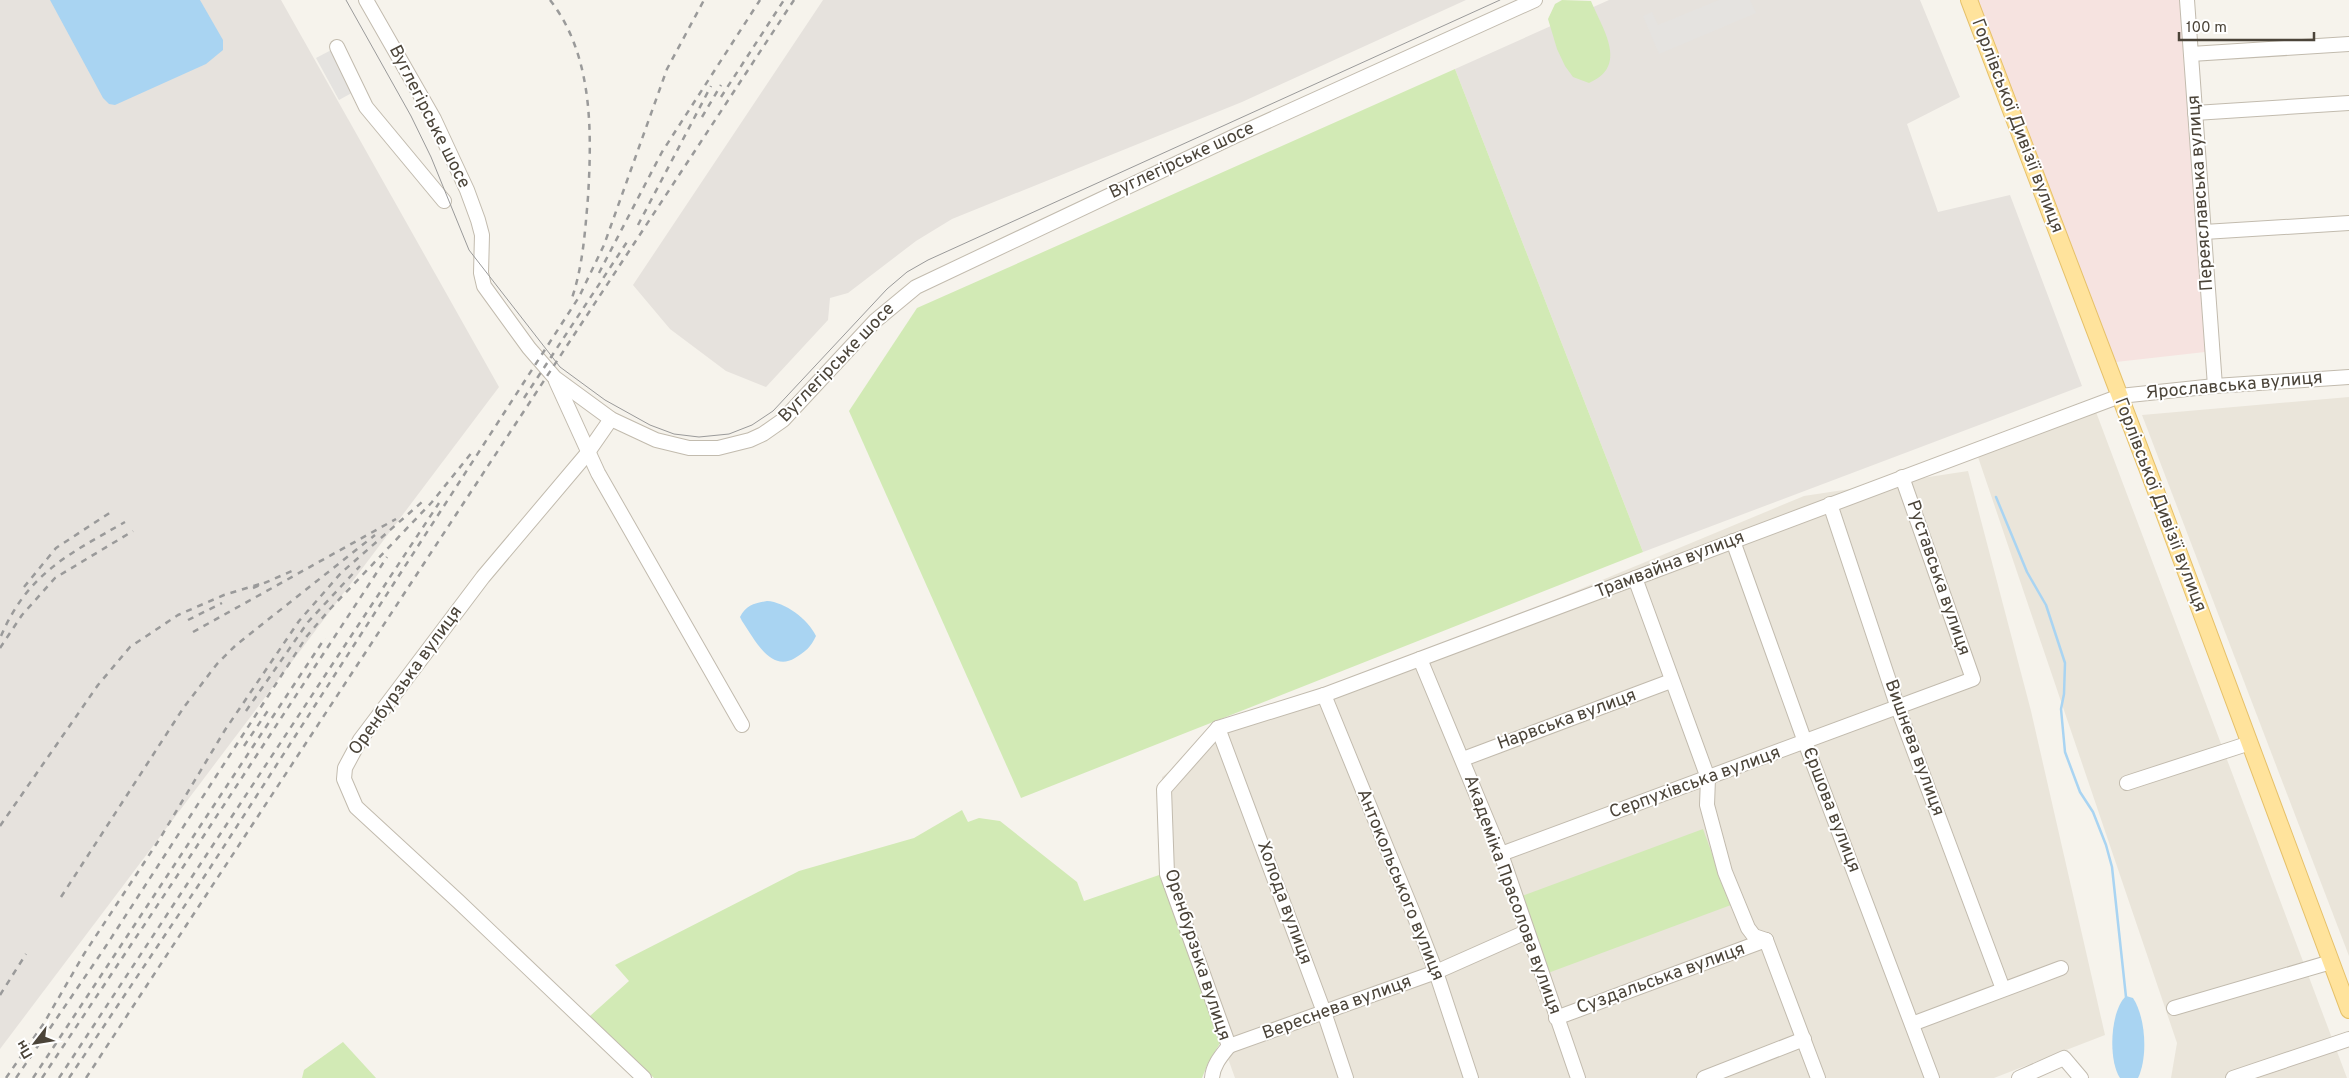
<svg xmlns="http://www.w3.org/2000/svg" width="2349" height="1078" viewBox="0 0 2349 1078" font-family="Overpass,sans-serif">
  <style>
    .residential { fill: #eae5da }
    .industrial { fill: #e6e2dd }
    .medical { fill: #f6e3e0 }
    .green { fill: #d2eab5 }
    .parking { fill: #e5e3e0 }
    .water { fill: #a9d4f2 }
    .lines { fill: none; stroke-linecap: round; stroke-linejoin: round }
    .stream { stroke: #a9d4f2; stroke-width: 2.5 }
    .minor-casing { stroke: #c2bbae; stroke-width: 16 }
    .major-casing { stroke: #e6c16a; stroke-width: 18 }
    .minor { stroke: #fff; stroke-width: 14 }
    .major { stroke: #ffe39c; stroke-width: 16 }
    .tram { stroke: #9a9a9a; stroke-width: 1 }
    .rail { stroke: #9a9a9a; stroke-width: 2.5; stroke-dasharray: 6 6; stroke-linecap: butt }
    .labels { text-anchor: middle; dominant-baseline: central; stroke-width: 4; stroke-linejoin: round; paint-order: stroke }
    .street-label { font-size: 18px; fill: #4b4439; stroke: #fff }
  </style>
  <rect width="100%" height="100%" fill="#f6f3ec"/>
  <g class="residential">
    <path d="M2349 397V956L2142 415Z"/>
    <path d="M2096 412 2347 1078H2171L2177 1043 1978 457Z"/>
    <path d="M1968 471 2031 711 2105 1035 1994 1078H1235L1162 874V777L1234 723 1362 680 1804 496Z"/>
  </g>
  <g class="industrial">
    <path d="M0 0H281L499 387 0 1049Z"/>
    <path d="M823 0H1466L1242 102 952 219 916 241 848 293 830 298 828 320 766 387 726 371 670 329 633 285Z"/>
    <path d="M1609 0H1920L1960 97 1907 124 1938 212 2010 195 2082 386 1643 552 1455 69Z"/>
  </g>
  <path class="medical" d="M1978 0H2182L2205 352 2116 362Z"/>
  <g class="green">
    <path d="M1562 0 1591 1C1603 30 1629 66 1589 83L1573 77 1565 66 1557 49 1548 19 1555 4Z"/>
    <path d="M1455 69 1643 552 1021 798 849 411 917 308Z"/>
    <path d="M962 810 968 822 979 818 1000 821 1077 882 1084 901 1162 874 1222 1040 1208 1063 1202 1078H654L590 1016 629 981 615 965 799 871 914 838Z"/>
    <path d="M1703 829 1731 905 1548 973 1519 897Z"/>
    <path d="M343 1042 376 1078H302L304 1070Z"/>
  </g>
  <g class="parking">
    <path d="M1719 0H1750L1756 13 1659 54 1643 16 1652 12 1658 25Z"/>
    <path d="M337 47 357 90 339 100 316 58Z"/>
  </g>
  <g class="water">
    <path d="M50 0H200L223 40V50L206 64 115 105 109 104 103 98Z"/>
    <path d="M767 601C785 602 808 619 816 636 811 647 805 652 795 658 770 673 754 638 742 621L740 617C746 605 755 603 767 601Z"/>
    <path d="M2126 996 2133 998C2146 1018 2148 1057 2138 1078H2120C2108 1060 2110 1011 2126 996Z"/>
  </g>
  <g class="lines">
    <path class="stream" d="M1996 497 2027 572 2046 605 2065 663 2064 694 2061 709 2065 752 2080 792 2093 812 2106 845 2112 867 2126 997"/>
    <g class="minor-casing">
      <g id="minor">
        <path d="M366 0 434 119 467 190 478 220 482 235 481 273 484 286 529 348 555 378 611 419 656 440 689 448H718L750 440 763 434 783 420 875 321 916 287 1237 135 1535 0"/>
        <path d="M2187 0 2215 386"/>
        <path d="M337 47 366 107 444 201"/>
        <path d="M2191 54 2349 44"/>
        <path d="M2195 113 2349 103"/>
        <path d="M2204 232 2349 223"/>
        <path d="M556 381 598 473 742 725"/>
        <path d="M611 419 586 455 483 577 360 740 345 768 344 779 356 807 458 901 644 1078"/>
        <path d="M1830 504 1898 708 2003 989"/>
        <path d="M1733 541 1805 742 1932 1078"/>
        <path d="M1635 578 1708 778 1707 805 1725 872 1748 928 1754 936 1766 940"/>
        <path d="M1420 659 1501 854 1578 1078"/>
        <path d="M1324 695 1414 915 1436 972 1471 1078"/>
        <path d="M1218 728 1324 695 2120 396 2215 386 2349 377"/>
        <path d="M1218 728 1324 1012 1346 1078"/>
        <path d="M1463 759 1671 681"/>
        <path d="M2127 783 2250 743"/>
        <path d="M1501 854 1973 679 1902 477"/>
        <path d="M1766 940 1818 1078"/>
        <path d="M2174 1008 2331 962"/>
        <path d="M1556 1018 1766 940"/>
        <path d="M1912 1024 2061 968"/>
        <path d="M1229 1046 1436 972 1526 932"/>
        <path d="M1212 1078C1213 1065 1221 1056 1229 1046L1167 874 1164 789 1218 728"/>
        <path d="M1704 1078 1804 1039"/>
        <path d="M2019 1078 2064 1058 2081 1078"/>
        <path d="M2233 1078 2349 1039"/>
      </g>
    </g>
    <g class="major-casing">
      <path id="major" d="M1969 0 2154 486 2349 1010"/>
    </g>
    <use href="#minor" class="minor"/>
    <use href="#major" class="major"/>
    <path class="tram" d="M346 0 411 116 431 157 469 250 560 367 605 400 650 425 674 434 699 437 729 434 752 425 773 411 887 289 907 272 928 260 1500 0"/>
    <g class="rail">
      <path d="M550 0C593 55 592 131 588 197 585 232 583 265 572 298"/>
      <path d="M721 97 784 0"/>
      <path d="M702 117 721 85"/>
      <path d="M638 225 711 86"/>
      <path d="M599 273 662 152 760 0"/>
      <path d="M524 398 627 242"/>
      <path d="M24 587 56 548 114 510"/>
      <path d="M253 588 292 571"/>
      <path d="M188 620 222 603"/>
      <path d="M193 632 396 519"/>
      <path d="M1 636C28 573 69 554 125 522"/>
      <path d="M0 648 22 615 55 578 133 531"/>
      <path d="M246 711 308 622 360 566"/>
      <path d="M244 746 269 709"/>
      <path d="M0 826 98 685 130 647 178 615 224 595 260 584"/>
      <path d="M61 897 184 707 217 664 236 645 375 535"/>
      <path d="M0 995 26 954"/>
      <path d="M6 1078 44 1023 84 954 159 840 225 730 299 621 341 573 422 502"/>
      <path d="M16 1078 104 949 307 636 330 609 432 502 473 451"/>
      <path d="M33 1078 325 638"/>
      <path d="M42 1078 195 849 387 557"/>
      <path d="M59 1078 439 503"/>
      <path d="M69 1078 208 871 579 297 604 245 667 69 704 0"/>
      <path d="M86 1078 794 0"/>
    </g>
  </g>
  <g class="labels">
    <g class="street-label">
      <text transform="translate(429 117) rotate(63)">Вуглегірське шосе</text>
      <text transform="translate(2017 126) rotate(69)">Горлівської Дивізії вулиця</text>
      <text transform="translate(1182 161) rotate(-25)">Вуглегірське шосе</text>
      <text transform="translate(2201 193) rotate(-94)">Переяславська вулиця</text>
      <text transform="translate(837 363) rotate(-46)">Вуглегірське шосе</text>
      <text transform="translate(2234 386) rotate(-5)">Ярославська вулиця</text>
      <text transform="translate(2160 505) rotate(69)">Горлівської Дивізії вулиця</text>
      <text transform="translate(1670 565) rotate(-21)">Трамвайна вулиця</text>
      <text transform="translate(1938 578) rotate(71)">Руставська вулиця</text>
      <text transform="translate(406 681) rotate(-54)">Оренбурзька вулиця</text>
      <text transform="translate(1567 720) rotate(-20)">Нарвська вулиця</text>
      <text transform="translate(1914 748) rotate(70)">Вишнева вулиця</text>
      <text transform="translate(1695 783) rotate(-20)">Серпухівська вулиця</text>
      <text transform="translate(1831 810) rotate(69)">Єршова вулиця</text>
      <text transform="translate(1400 885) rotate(68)">Антокольського вулиця</text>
      <text transform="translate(1512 895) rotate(70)">Академіка Прасолова вулиця</text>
      <text transform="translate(1284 903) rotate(70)">Холода вулиця</text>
      <text transform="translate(1197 955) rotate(72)">Оренбурзька вулиця</text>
      <text transform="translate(1661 979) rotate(-20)">Суздальська вулиця</text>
      <text transform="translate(1337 1008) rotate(-20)">Вереснева вулиця</text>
    </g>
  </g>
  <g transform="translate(35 1043) rotate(239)" stroke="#ffffff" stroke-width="4" paint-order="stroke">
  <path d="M0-4L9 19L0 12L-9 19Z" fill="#4b4439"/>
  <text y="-8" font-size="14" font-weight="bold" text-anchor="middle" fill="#4b4439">Пн</text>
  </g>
  <path d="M2179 32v8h135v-8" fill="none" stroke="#4b4439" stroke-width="2.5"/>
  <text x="2186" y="32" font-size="15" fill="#4b4439" stroke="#ffffff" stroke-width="4" paint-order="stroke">100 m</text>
</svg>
